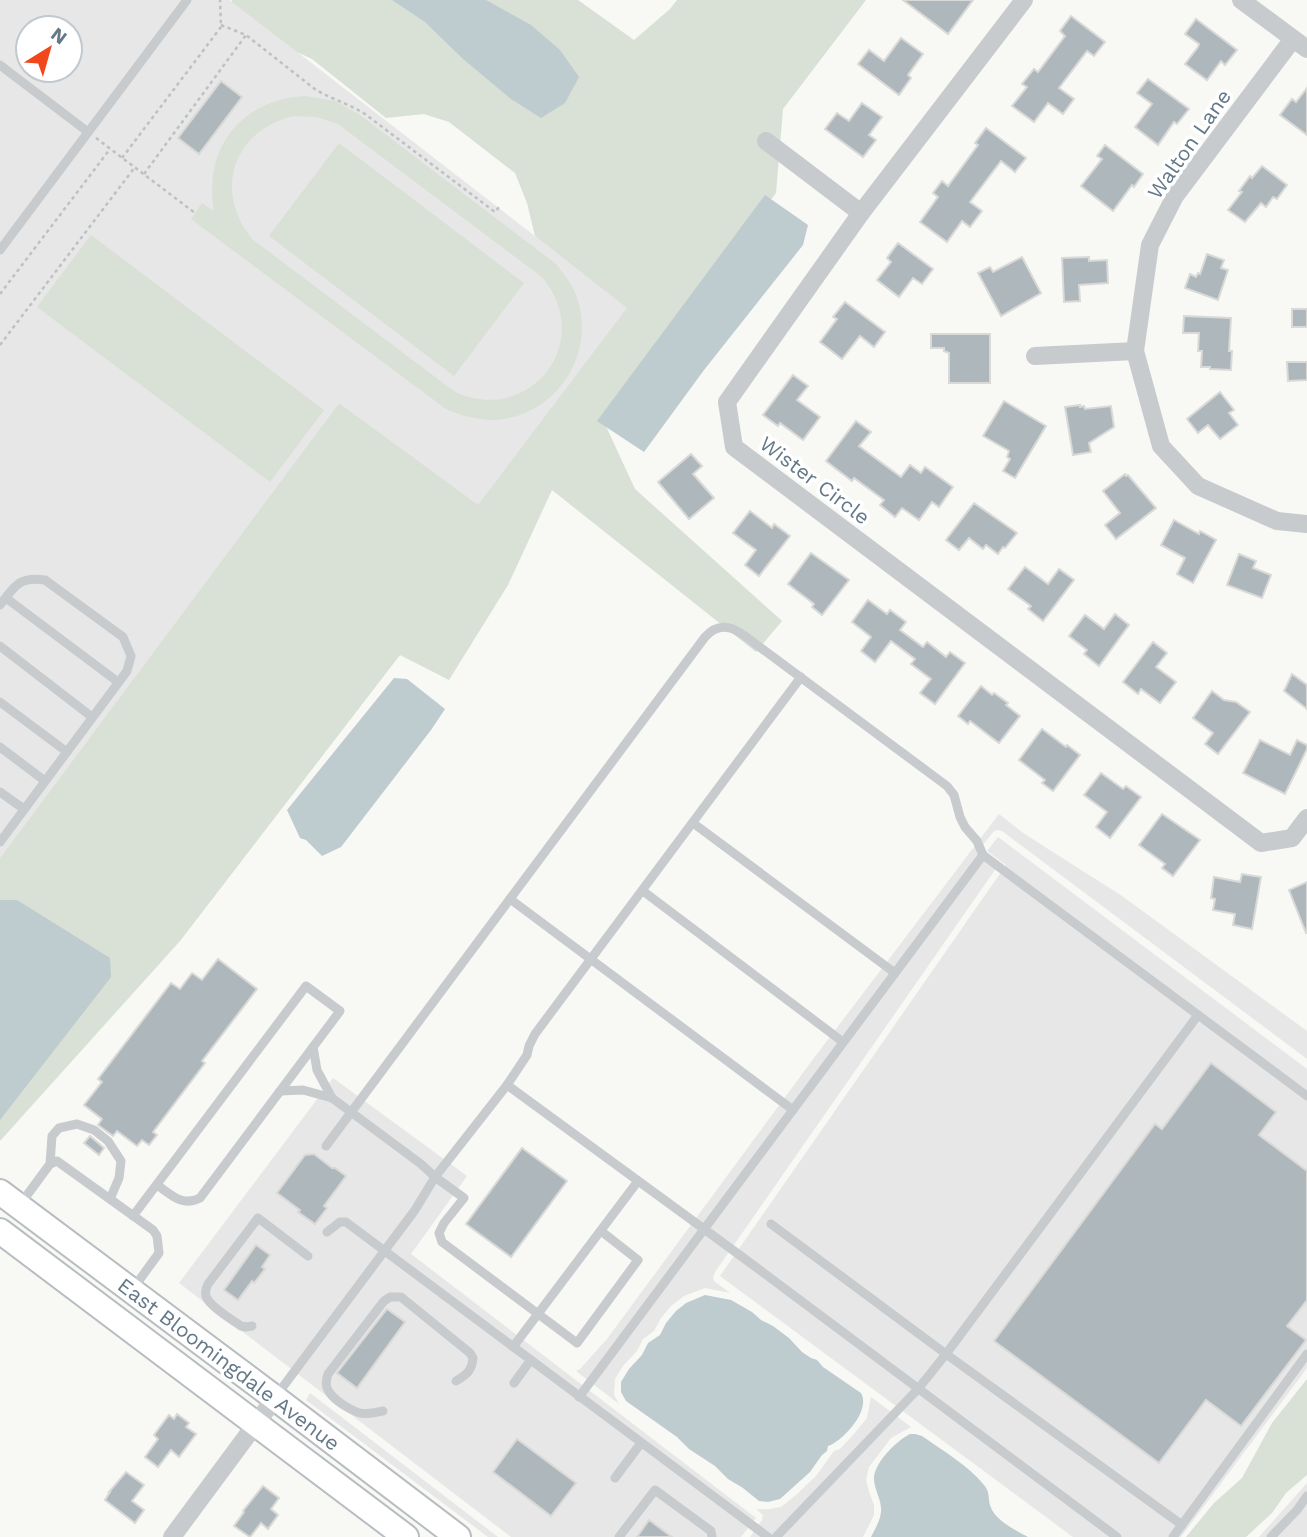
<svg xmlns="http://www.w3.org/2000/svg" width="1307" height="1537" viewBox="0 0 1307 1537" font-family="'Work Sans',sans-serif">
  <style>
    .built { fill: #e6e7e6; fill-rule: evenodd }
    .green { fill: #d9e0d5; fill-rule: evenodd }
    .water { fill: #becbcf }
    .building { fill: #aeb7bc; stroke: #d9d9d7; stroke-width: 2 }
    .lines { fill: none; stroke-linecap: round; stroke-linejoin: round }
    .secondary-casing { stroke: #b7bdc1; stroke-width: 28 }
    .path { stroke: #bec1c3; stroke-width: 2.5; stroke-dasharray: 3.5 3.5; stroke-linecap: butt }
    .lane { stroke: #c7cbce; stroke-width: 9 }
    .street { stroke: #c7cbce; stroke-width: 18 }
    .secondary { stroke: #fff; stroke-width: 24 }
    .labels { text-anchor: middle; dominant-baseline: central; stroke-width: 7; stroke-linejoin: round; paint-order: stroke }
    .street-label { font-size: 21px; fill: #647988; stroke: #fff }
  </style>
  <rect width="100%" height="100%" fill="#f8f8f5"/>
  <g class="built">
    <path d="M0 0H230L628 308 478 506 339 403 0 858ZM28 28H70V70H28Z"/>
    <path d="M999 814 1023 833 1122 896 1307 1031V1059L1002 831 998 830 994 831 982 846 997 867 715 1272 713 1277 714 1281 730 1293 705 1288 684 1296 671 1306 661 1318 654 1331 643 1339 637 1351 623 1366 615 1379 614 1395 619 1404 576 1371 580 1369 607 1339 811 1062Z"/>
    <path d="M998 837 1307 1069V1368L1181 1537H1073L720 1276 1006 865 987 851Z"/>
    <path d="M333 1078 467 1176 411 1254 756 1518 741 1537H511L179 1283Z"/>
    <path d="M310 1393 498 1537H488L306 1400Z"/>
    <path d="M871 1397 911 1427 891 1438 869 1467 866 1480 869 1492 874 1505V1515L863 1537H750L762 1520 763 1515 756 1509H769L781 1507 796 1495 816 1476 834 1451 840 1449 854 1434 867 1418Z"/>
    <path d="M1307 1483V1537H1259Z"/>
  </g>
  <g class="green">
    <path d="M232 0H578L634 40 670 9 677 0H866L783 109 776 193 604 422 635 489 782 621 756 652 552 490 508 585 449 680 400 655 180 941 0 1141V858L339 403 478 505 627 308 535 236 527 203 515 173 449 122 424 114 386 118 312 59 297 52 232 2Z"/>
    <path d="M306 96 335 101 360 115 556 264C565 275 574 287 578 301 594 354 559 410 504 419 484 422 464 417 446 409L191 219 202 203 214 211C203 148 241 99 306 96ZM294 116 317 117 338 124 542 277C596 341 531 426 455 392L252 239C213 191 233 130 294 116Z"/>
    <path d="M339 143 524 283 454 376 269 236Z"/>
    <path d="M91 235 324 410 270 482 37 307Z"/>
    <path d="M1307 1379V1475L1286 1493 1272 1513 1246 1537H1186L1214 1503 1242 1478 1272 1423Z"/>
  </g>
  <g class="water">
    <path d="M392 0H486L531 25 560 50 579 77 565 103 541 118 511 99 462 58 425 22Z"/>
    <path d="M765 195 808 225 803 245 704 370 644 452 597 421Z"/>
    <path d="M394 678 407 679 445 709 431 730 341 847 322 856 306 840 300 838 287 810Z"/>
    <path d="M0 900H17L110 958 111 977 0 1120Z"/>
    <path d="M705 1295 731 1300 752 1312 761 1320 773 1326 789 1338 802 1352 811 1358 817 1360 823 1367 861 1393C871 1410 844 1440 828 1446L827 1451 822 1455 810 1472 780 1499 768 1502 759 1501 743 1488 728 1479 715 1466 689 1449 677 1437 626 1401 621 1392V1382L629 1369 642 1355 648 1343 660 1335 666 1323 676 1311 686 1303Z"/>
    <path d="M910 1434H915L922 1436C943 1451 968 1465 984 1485 990 1492 988 1498 990 1505 994 1520 1015 1530 1028 1537H871C875 1529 880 1521 881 1512 882 1500 875 1492 874 1480 873 1464 896 1441 910 1434Z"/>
  </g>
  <g class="building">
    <path d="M903 0H973L948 34Z"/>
    <path d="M1071 16 1105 42 1094 56 1087 51 1059 88 1074 99 1063 114 1048 103 1034 122 1012 106 1027 87 1022 84 1034 69 1038 72 1065 36 1060 31Z"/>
    <path d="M1196 19 1237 50 1225 65 1221 61 1207 80 1185 64 1198 47 1199 44 1185 34Z"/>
    <path d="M901 38 923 54 908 75 911 78 899 95 858 64 869 50 884 61Z"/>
    <path d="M1148 79 1189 109 1177 124 1174 122 1158 145 1135 127 1152 104 1137 93Z"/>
    <path d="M221 81 242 97 199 154 178 138Z"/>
    <path d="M1307 88V135L1280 115 1292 99 1296 102Z"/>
    <path d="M862 103 882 117 869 135 876 140 863 157 825 129 837 113 849 121Z"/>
    <path d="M986 128 1026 158 1015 172 1001 161 970 202 982 211 970 227 962 221 947 242 920 222 938 197 933 193 942 181 948 186 978 145 975 143Z"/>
    <path d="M1105 145 1143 174 1134 187 1132 185 1113 211 1081 186 1102 159 1097 156Z"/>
    <path d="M1262 166 1287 185 1277 199 1273 197 1266 207 1261 203 1245 222 1228 210 1242 192 1239 191 1250 176 1252 178Z"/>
    <path d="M898 243 933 269 922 284 913 278 899 297 877 280 891 262 887 258Z"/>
    <path d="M1207 254 1224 260 1221 268 1228 270 1218 300 1185 288 1190 274 1196 277 1198 273 1200 274Z"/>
    <path d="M1022 257 1041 293 1001 316 978 273 990 267 993 272Z"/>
    <path d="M1089 257V261L1107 260 1108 283 1079 285 1080 301 1064 302 1062 258Z"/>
    <path d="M845 302 885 332 874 347 860 336 842 359 820 342 837 319 833 317Z"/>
    <rect x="1292" y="309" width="15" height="18"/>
    <path d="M1184 316 1231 318 1229 351H1232L1231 370 1210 369V367H1201L1202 351H1198L1199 333H1183Z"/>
    <path d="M931 334H990V383H949V353L944 351V348H931Z"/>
    <path d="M1287 362H1307V380L1288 381Z"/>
    <path d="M793 375 808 386 797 400 820 417 803 440 780 423 778 426 763 415Z"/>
    <path d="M1220 392 1234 410 1229 413 1238 425 1220 439 1208 425 1198 433 1187 419Z"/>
    <path d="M1004 401 1046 426 1015 478 1003 471 1010 459 1007 457 1009 451 983 436Z"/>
    <path d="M1080 405V407L1084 406 1085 409 1111 406 1114 427 1089 443 1091 452 1073 455 1065 407Z"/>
    <path d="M856 421 871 432 859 446 901 477 910 465 921 473 925 467 953 487 939 507 932 502 919 520 902 508 895 517 880 505 884 500 854 478 852 481 826 461Z"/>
    <path d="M691 454 702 466 693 474 714 498 689 519 658 482Z"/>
    <path d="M1125 474 1126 476 1128 475 1156 508 1116 539 1105 525 1120 513 1103 491Z"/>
    <path d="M974 503 1017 533 1005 548 1003 547 998 554 986 545 983 549 969 538 959 550 946 540Z"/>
    <path d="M750 511 772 528 774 524 790 536 759 576 745 565 756 550 733 533Z"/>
    <path d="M1174 520 1199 534 1200 531 1216 540 1193 583 1177 574 1185 558 1161 545Z"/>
    <path d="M811 553 849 580 822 615 812 607 814 604 788 584Z"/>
    <path d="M1239 554 1256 561 1253 568 1271 575 1262 598 1227 585Z"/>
    <path d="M1025 567 1048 584 1059 569 1074 580 1043 621 1028 609 1031 606 1008 589Z"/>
    <path d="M868 600 887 614 890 610 906 622 900 630 923 647 927 642 946 657 950 652 965 663 935 704 920 693 931 679 911 664 915 659 891 641 875 662 861 651 871 637 852 622Z"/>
    <path d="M1115 614 1129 625 1099 666 1084 654 1087 650 1069 636 1085 615 1104 629Z"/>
    <path d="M1153 642 1167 653 1156 667 1176 682 1160 703 1141 689 1138 694 1123 682Z"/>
    <path d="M1292 674 1307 685V709L1284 691Z"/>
    <path d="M981 686 992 695 994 693 1008 703 1006 705 1020 716 999 743 970 721 968 724 958 716Z"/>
    <path d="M1212 691 1224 700 1236 702 1250 712 1218 754 1205 744 1213 733 1193 718Z"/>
    <path d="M1042 729 1066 747 1067 745 1080 755 1053 791 1042 783 1045 780 1019 760Z"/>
    <path d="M1260 740 1290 755 1297 740 1307 745V749L1285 794 1243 773Z"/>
    <path d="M1101 773 1123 789 1126 786 1141 797 1110 838 1096 827 1107 812 1084 795Z"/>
    <path d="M1162 814 1200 840 1173 876 1162 868 1165 864 1139 845Z"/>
    <path d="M1242 874 1261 877 1252 929 1233 925 1235 914 1213 910 1215 899 1211 898 1214 877 1240 882Z"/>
    <path d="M1307 882V932L1306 933 1289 890Z"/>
    <path d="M218 959 257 989 202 1061 205 1063 153 1132 157 1135 149 1145 142 1140 137 1146 117 1131 113 1136 98 1125 102 1119 84 1105 102 1082 98 1079 171 983 180 989 192 973 202 980Z"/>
    <path d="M1211 1063 1276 1112 1259 1135 1307 1171V1300L1287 1326 1306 1340 1241 1426 1206 1400 1159 1463 994 1341 1155 1124 1162 1129Z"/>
    <path d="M90 1136 104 1148 99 1155 84 1143Z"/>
    <path d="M522 1148 567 1181 511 1257 466 1224Z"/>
    <path d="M314 1154 332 1168H335L346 1176 324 1206 327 1208 315 1224 298 1212 300 1210 277 1193 305 1155Z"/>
    <path d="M256 1245 270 1255 262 1267 265 1269 254 1283 252 1281 238 1300 224 1290Z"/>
    <path d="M387 1309 405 1322 357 1388 337 1373Z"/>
    <path d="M177 1414 189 1423 186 1427 196 1434 179 1457 171 1450 158 1467 145 1457 158 1439 154 1435 169 1415 174 1419Z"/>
    <path d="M517 1439 576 1483 551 1516 493 1472Z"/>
    <path d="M126 1472 144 1485 132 1501 144 1510 135 1523 105 1500 110 1492H109Z"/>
    <path d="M263 1486 279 1498 271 1509 278 1515 268 1529 261 1523 250 1537 234 1526 244 1512 243 1511Z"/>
    <path d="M649 1520 672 1537H637Z"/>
  </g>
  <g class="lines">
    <g class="secondary-casing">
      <g id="secondary">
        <path d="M0 1192 275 1398 458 1537"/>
        <path d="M0 1231 406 1537"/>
      </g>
    </g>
    <g class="path">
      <path d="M221 25 246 35 316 90C332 99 349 104 365 114L495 212 499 207"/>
      <path d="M96 138 195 213"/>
      <path d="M122 158 221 27 220 0"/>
      <path d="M144 174 246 35"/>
      <path d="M0 294 110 149"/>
      <path d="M0 345 135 167"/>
    </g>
    <g class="lane">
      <path d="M0 65 88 132"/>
      <path d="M0 250 187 0"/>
      <path d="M6 598 118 682"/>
      <path d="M0 605C15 586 19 576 45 580L123 637 131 656 127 671 0 842"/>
      <path d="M0 646 92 717"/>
      <path d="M0 702 67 752"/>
      <path d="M0 747 45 781"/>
      <path d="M0 792 24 809"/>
      <path d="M693 823 895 973"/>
      <path d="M643 891 843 1042"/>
      <path d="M510 899 793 1110"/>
      <path d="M313 1047 317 1070 332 1098"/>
      <path d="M507 1085 745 1259 1117 1537"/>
      <path d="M326 1146 705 637C725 615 743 635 761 648L947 786 954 795 960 817 965 827 977 841 983 855 1307 1096"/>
      <path d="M50 1164 57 1161 153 1230 157 1236 159 1253 132 1290"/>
      <path d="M19 1206 50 1164 52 1136 59 1128 77 1124 94 1130 108 1141 121 1161 119 1178 110 1199"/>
      <path d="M133 1216 306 986 340 1011 200 1198C182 1207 172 1195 157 1185"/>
      <path d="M771 1224 946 1354 1182 1525"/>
      <path d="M601 1231 638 1260 577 1343 442 1242 439 1233 444 1223 464 1198 435 1177 507 1085 527 1055 529 1046 535 1034 801 677"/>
      <path d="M327 1232 340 1222H346L768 1537"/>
      <path d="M252 1326 246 1327 241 1326C232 1320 208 1305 206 1296 205 1292 206 1288 208 1284L258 1218 308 1256"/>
      <path d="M513 1347 638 1181"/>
      <path d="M514 1383 530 1361"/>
      <path d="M276 1396 415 1210 435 1177 421 1164 332 1098 303 1090 280 1091"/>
      <path d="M579 1397 983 855"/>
      <path d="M383 1411C376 1412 367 1415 360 1413 350 1410 333 1400 328 1390 325 1385 326 1380 328 1374L384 1301 390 1297H401L470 1353 473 1358C472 1371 466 1375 456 1381"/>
      <path d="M615 1478 641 1443"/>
      <path d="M619 1537 655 1490 711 1531 712 1537"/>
      <path d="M776 1537 918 1389 946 1354 1198 1015"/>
      <path d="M1173 1537 1307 1354"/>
      <path d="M1271 1537 1297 1510 1307 1496"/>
    </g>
    <g class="street">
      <path d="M1024 0 861 213 727 402 734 447 1261 843 1292 838 1307 818"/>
      <path d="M1241 0 1307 49"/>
      <path d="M1293 39 1175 196 1150 245 1135 351 1161 446 1198 486 1277 521 1307 524"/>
      <path d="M766 141 861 213"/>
      <path d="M1035 356 1135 351"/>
      <path d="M172 1537 275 1398"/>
    </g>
    <use href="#secondary" class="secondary"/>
  </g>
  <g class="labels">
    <g class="street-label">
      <text transform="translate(1189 144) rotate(-55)">Walton Lane</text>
      <text transform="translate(815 480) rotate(37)">Wister Circle</text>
      <text transform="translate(229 1364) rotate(37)">East Bloomingdale Avenue</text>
    </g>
  </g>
  <g transform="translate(49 49) rotate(37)"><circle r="33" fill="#ffffff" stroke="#c1c9cf" stroke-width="2"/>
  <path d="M0-5L12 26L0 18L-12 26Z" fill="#f2461b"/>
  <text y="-10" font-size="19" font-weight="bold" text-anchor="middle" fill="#647988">N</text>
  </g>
</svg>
